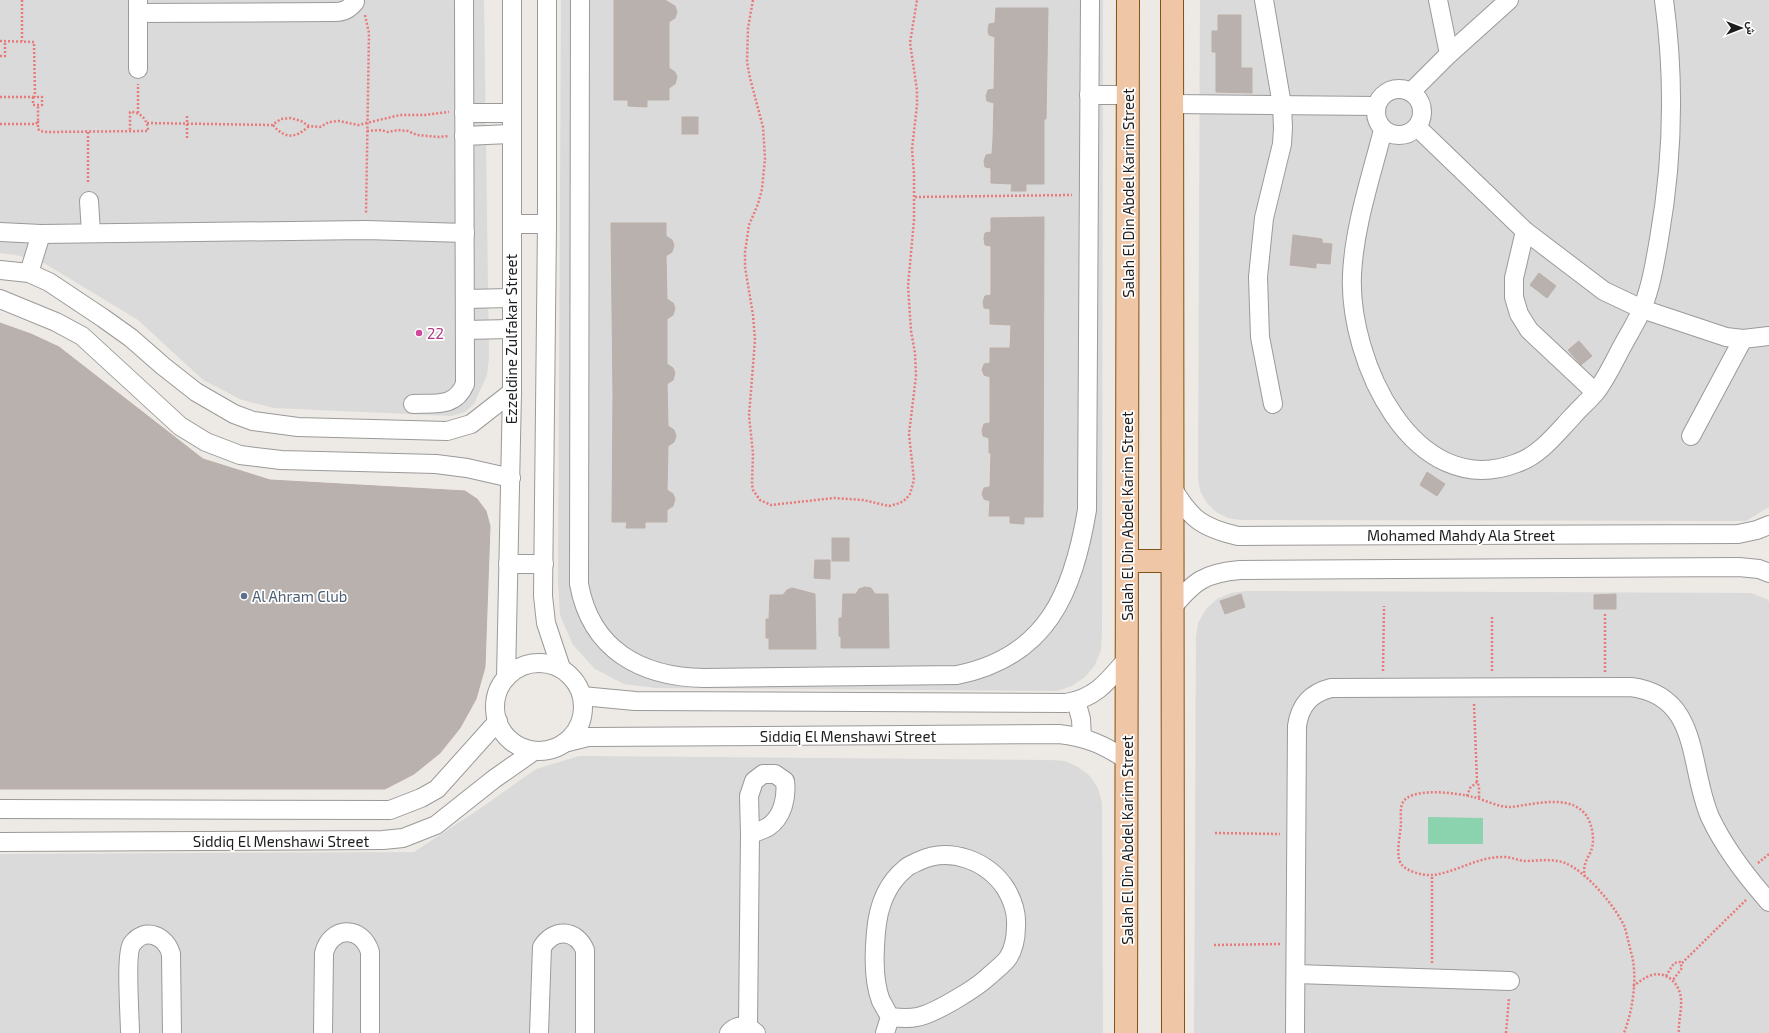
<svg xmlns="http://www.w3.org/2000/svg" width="1769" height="1033" viewBox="0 0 1769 1033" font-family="'Exo 2',Vazirmatn,sans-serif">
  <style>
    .residential { fill: #dbdada }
    .pitch { fill: #8bd2af }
    .building { fill: #b9b1ad; stroke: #bcafa8 }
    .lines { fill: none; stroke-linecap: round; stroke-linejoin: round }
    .minor-casing { stroke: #9a9a9a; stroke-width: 20 }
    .major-casing { stroke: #835112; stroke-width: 24 }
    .path { stroke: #e87a7b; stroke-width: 2.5; stroke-dasharray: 2 2; stroke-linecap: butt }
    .minor { stroke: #fff; stroke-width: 18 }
    .major { stroke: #f0c7a6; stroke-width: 22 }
    .hotel-dot { fill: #d1479c; stroke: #fff; stroke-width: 1.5 }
    .service-dot { fill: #5c6f8a; stroke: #fff; stroke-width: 1.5 }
    .labels { text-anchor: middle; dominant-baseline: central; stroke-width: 3.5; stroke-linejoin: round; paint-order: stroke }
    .street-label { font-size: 15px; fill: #1d1d1d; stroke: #fff }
    .hotel-label { font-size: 15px; fill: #b23c85; stroke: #fff; text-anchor: start }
    .service-label { font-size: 15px; fill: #4e5e75; stroke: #fff; text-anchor: start }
  </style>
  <rect width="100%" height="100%" fill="#ede9e4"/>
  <g class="residential">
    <path d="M0 0H484L489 358 487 375 474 404 465 412 452 416 274 408 242 400 203 380 138 320 44 263 16 255 0 253Z"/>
    <path d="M561 0H1103L1102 634 1101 650 1095 665 1085 677 1072 686 1057 691 656 688 624 684 595 669 573 645 560 615 558 583Z"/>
    <path d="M1200 0H1769V507L1746 521 1240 520 1228 518 1216 512 1207 503 1200 491 1198 478Z"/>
    <path d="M1246 591 1751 593 1767 599 1769 602V1033H1194L1196 637 1198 623 1206 609 1217 599 1231 593Z"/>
    <path d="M579 756 1050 760 1065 761 1078 767 1090 776 1098 788 1102 803 1103 1033H0V854L414 852 478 810 536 769Z"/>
  </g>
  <path class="pitch" d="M1428 817 1483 818V844H1428Z"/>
  <g class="building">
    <path d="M614 0H665L675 6 677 12 675 18 669 22V68L675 72 677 77 675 84 669 88V100H647V107L628 106V100H614Z"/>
    <path d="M996 8H1048L1046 119H1044V184H1026V191H1011L1012 184 991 183V168L985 167 984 161 986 155 992 154 993 140 994 103 987 101 986 96 988 90 994 89 995 37 989 35 988 30 989 24 995 23Z"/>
    <path d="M1218 15H1241V68H1252V93L1216 92V52H1212V31H1218Z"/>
    <rect x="682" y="117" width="16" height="17"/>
    <path d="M1044 217 1043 517H1024V524L1010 523V516H989L990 501 984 499 982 494 984 488 990 487 991 453H989V438L983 436 982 430 984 424 990 423V377L984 375 982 370 984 364 990 363V348H1010L1011 325 990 324V309L984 308 983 302 985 296 991 295V246L985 245 984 239 985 233 991 232V218Z"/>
    <path d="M611 223H666V236L672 240 674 245 672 252 666 256 667 299 673 303 675 308 673 315 667 319V364L673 368 675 373 673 380 667 384 668 426 674 430 676 436 674 442 668 446 667 490 673 494 675 499 673 506 667 510V522H645V528H626L627 522H612L613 396Z"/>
    <path d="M1293 235 1322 239V243L1332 244 1330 264 1316 263V268L1290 265Z"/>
    <path d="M1539 273 1556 286 1547 298 1530 285Z"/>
    <path d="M0 323 31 334 59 347 203 459 270 480 465 491 477 499 486 511 490 526 485 667 476 699 460 728 440 753 414 774 385 789H0Z"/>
    <path d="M1579 341 1592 356 1581 365 1568 350Z"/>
    <path d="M1427 472 1445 484 1437 496 1420 485Z"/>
    <rect x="832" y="538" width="17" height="23"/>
    <path d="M815 560H830V579L814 578Z"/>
    <path d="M865 587 871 588 875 594H888L889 648H841V637L839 636V618H842L843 594H856L859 589Z"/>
    <path d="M792 588 815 594 816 649H769V638H766V619H769L770 595H783L787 590Z"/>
    <path d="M1241 594 1245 607 1225 614 1220 601Z"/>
    <path d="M1616 594V609H1594V595Z"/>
  </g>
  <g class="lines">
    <g class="minor-casing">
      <g id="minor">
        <path d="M138 0V69"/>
        <path d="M547 0V224L543 596 546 623 561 668"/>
        <path d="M580 0 579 584C591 650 641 677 704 678L957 675C1047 657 1073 593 1087 510L1090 0"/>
        <path d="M1264 0 1282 105 1283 128 1282 144 1264 218 1258 277 1260 337 1273 404"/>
        <path d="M1438 0 1449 54"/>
        <path d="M138 13 335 12C344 12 349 9 355 2"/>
        <circle cx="1399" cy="112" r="23"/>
        <path d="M1411 92 1449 54 1509 0"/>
        <path d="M1089 95H1128"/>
        <path d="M1172 104 1376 106"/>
        <path d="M464 113H512"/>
        <path d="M1417 127 1525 231 1604 291 1642 309 1726 337 1743 339 1769 336"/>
        <path d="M1383 130C1371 177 1354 227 1352 275 1348 359 1413 503 1517 463 1540 455 1556 434 1572 417 1579 409 1588 401 1595 393 1607 378 1615 359 1624 343 1630 332 1637 321 1642 309 1651 287 1655 262 1659 239 1673 160 1675 80 1664 0"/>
        <path d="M464 136 512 134"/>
        <path d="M89 201 91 233"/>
        <path d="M512 224H547"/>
        <path d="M1525 231 1514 278V297L1519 314 1529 330 1595 392"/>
        <path d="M0 232 41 234 366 230 465 233"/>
        <path d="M0 270 29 273 49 282 103 318 131 338 163 366 196 392 234 414 253 421 298 427 447 431 471 424 512 392"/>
        <path d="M29 273 41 234"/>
        <path d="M0 299 56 322 82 336 180 426 206 442 240 455 281 460 436 464 467 468 511 478"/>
        <path d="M465 299 512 298"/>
        <path d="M465 330 512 329"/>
        <path d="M413 404C435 403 455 408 465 384L464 0"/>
        <path d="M1691 436 1743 339"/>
        <path d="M1172 487C1190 519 1203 528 1238 536L1738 534 1757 530 1769 525"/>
        <path d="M508 564H544"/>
        <path d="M1172 608C1194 581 1205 573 1240 570L1739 567 1759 569 1769 573"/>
        <circle cx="539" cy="707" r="44"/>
        <path d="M506 678 512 392V0"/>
        <path d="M582 696 635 701 1066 703C1096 698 1108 681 1127 659"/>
        <path d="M1076 701 1081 719 1082 738"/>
        <path d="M564 743 588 737 1059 734C1087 737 1104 745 1127 760"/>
        <path d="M0 809 390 810 421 798 437 789 498 721"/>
        <path d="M0 842 383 840 403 838 436 825 494 779 534 751"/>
        <path d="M1296 974 1510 981"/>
        <path d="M748 1027 750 834 749 796 754 781 763 774H775L785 781C787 797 783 817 768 827 763 830 756 832 750 834"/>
        <path d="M130 1033C130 1017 125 954 132 944 145 926 166 936 171 954L172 1033"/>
        <path d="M323 1033 324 953C331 926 362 925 370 952V1033"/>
        <path d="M539 1033 542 947C554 928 576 929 585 950V1033"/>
        <path d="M729 1033C737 1024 748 1025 756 1033"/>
        <path d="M885 1033 890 1017C887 1012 884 1006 881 1001 873 981 874 953 876 932 878 907 886 884 906 868 909 865 915 863 919 861 950 846 988 861 1006 889 1013 901 1017 913 1016 926 1016 937 1014 949 1008 958 1003 965 994 971 988 977 975 989 934 1014 917 1017 908 1019 899 1018 890 1017"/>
        <path d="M1295 1033 1297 726C1300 705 1311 693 1331 688L1631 687C1701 696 1688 766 1710 817 1725 849 1746 876 1769 902"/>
      </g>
    </g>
    <g class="major-casing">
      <g id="major">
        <path d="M1172 0 1173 1033"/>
        <path d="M1127 561H1172"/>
        <path d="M1126 1033 1128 0"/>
      </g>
    </g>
    <g class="path">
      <path d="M22 0V41"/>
      <path d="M753 0 748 28 747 62 750 78 763 127 765 159 762 189 758 204 749 225 745 252V267L753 315 755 340 749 416 753 453 752 484 753 490 760 500 771 505 834 498 863 500 889 506 900 503 906 499 910 494 914 480 909 434 916 376 915 353 911 331 908 286 914 220V174L912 149 917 105V90L910 43 917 0"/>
      <path d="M365 15 369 33 366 214"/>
      <path d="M0 41 34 42 35 97"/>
      <path d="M0 56H5V41"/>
      <path d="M0 97H33"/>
      <rect x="33" y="97" width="9" height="8"/>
      <path d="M138 113V84"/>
      <path d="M38 121V129L40 131 47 132 148 131C148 120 141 112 130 112V131"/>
      <path d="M147 123 272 125 281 119 291 118 301 121 309 126 320 127 329 122 339 121 358 125 400 115H425L449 112"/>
      <path d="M0 124H36L38 121V105"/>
      <path d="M273 125C285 139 295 139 309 126"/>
      <path d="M367 131 381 130 388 132 398 130 408 131 417 135 439 137 449 136"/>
      <path d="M187 138V114"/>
      <path d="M88 182V131"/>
      <path d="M915 197 1072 195"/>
      <path d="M1492 617V671"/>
      <path d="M1383 671 1384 606"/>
      <path d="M1605 672V613"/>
      <path d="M1474 704 1477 782 1479 786V799"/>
      <path d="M1467 796 1470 788 1477 782"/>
      <path d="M1215 833 1280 834"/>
      <path d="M1758 863 1769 854"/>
      <path d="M1585 877C1583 867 1585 863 1589 855 1596 844 1593 825 1586 815 1569 793 1533 805 1510 807 1498 807 1485 800 1473 797 1458 793 1409 786 1402 804 1400 810 1401 818 1401 824 1400 835 1397 849 1399 859 1401 871 1423 876 1433 875 1457 872 1479 856 1504 857 1511 857 1517 860 1524 861 1538 861 1552 858 1565 863 1586 871 1617 908 1625 928 1627 936 1629 944 1631 952 1638 976 1633 1010 1624 1033"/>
      <path d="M1214 945 1280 944"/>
      <path d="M1432 963V875"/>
      <path d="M1682 963 1746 900"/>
      <path d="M1666 976 1674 963 1680 962 1682 968 1673 980"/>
      <path d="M1633 986C1639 982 1645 977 1652 975 1667 971 1680 984 1681 999 1682 1011 1678 1022 1679 1033"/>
      <path d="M1506 1033 1509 998"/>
    </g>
    <use href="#minor" class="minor"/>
    <use href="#major" class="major"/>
  </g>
  <circle class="hotel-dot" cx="419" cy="333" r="4"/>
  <circle class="service-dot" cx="244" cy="596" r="4"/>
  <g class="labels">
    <g class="street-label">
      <text transform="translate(1128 193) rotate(-90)">Salah El Din Abdel Karim Street</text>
      <text transform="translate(511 339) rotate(-90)">Ezzeldine Zulfakar Street</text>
      <text transform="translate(1127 516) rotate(-90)">Salah El Din Abdel Karim Street</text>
      <text x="1461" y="535">Mohamed Mahdy Ala Street</text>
      <text x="848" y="736">Siddiq El Menshawi Street</text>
      <text transform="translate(1127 840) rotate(-90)">Salah El Din Abdel Karim Street</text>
      <text x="281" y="841">Siddiq El Menshawi Street</text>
    </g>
    <g class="hotel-label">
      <text x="427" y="333">22</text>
    </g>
    <g class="service-label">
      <text x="252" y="596">Al Ahram Club</text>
    </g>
  </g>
  <g transform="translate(1741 28) rotate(90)" stroke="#ffffff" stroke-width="3" paint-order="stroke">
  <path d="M0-3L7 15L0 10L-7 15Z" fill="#1d1d1d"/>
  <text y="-6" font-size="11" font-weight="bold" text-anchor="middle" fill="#1d1d1d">ش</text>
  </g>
</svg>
